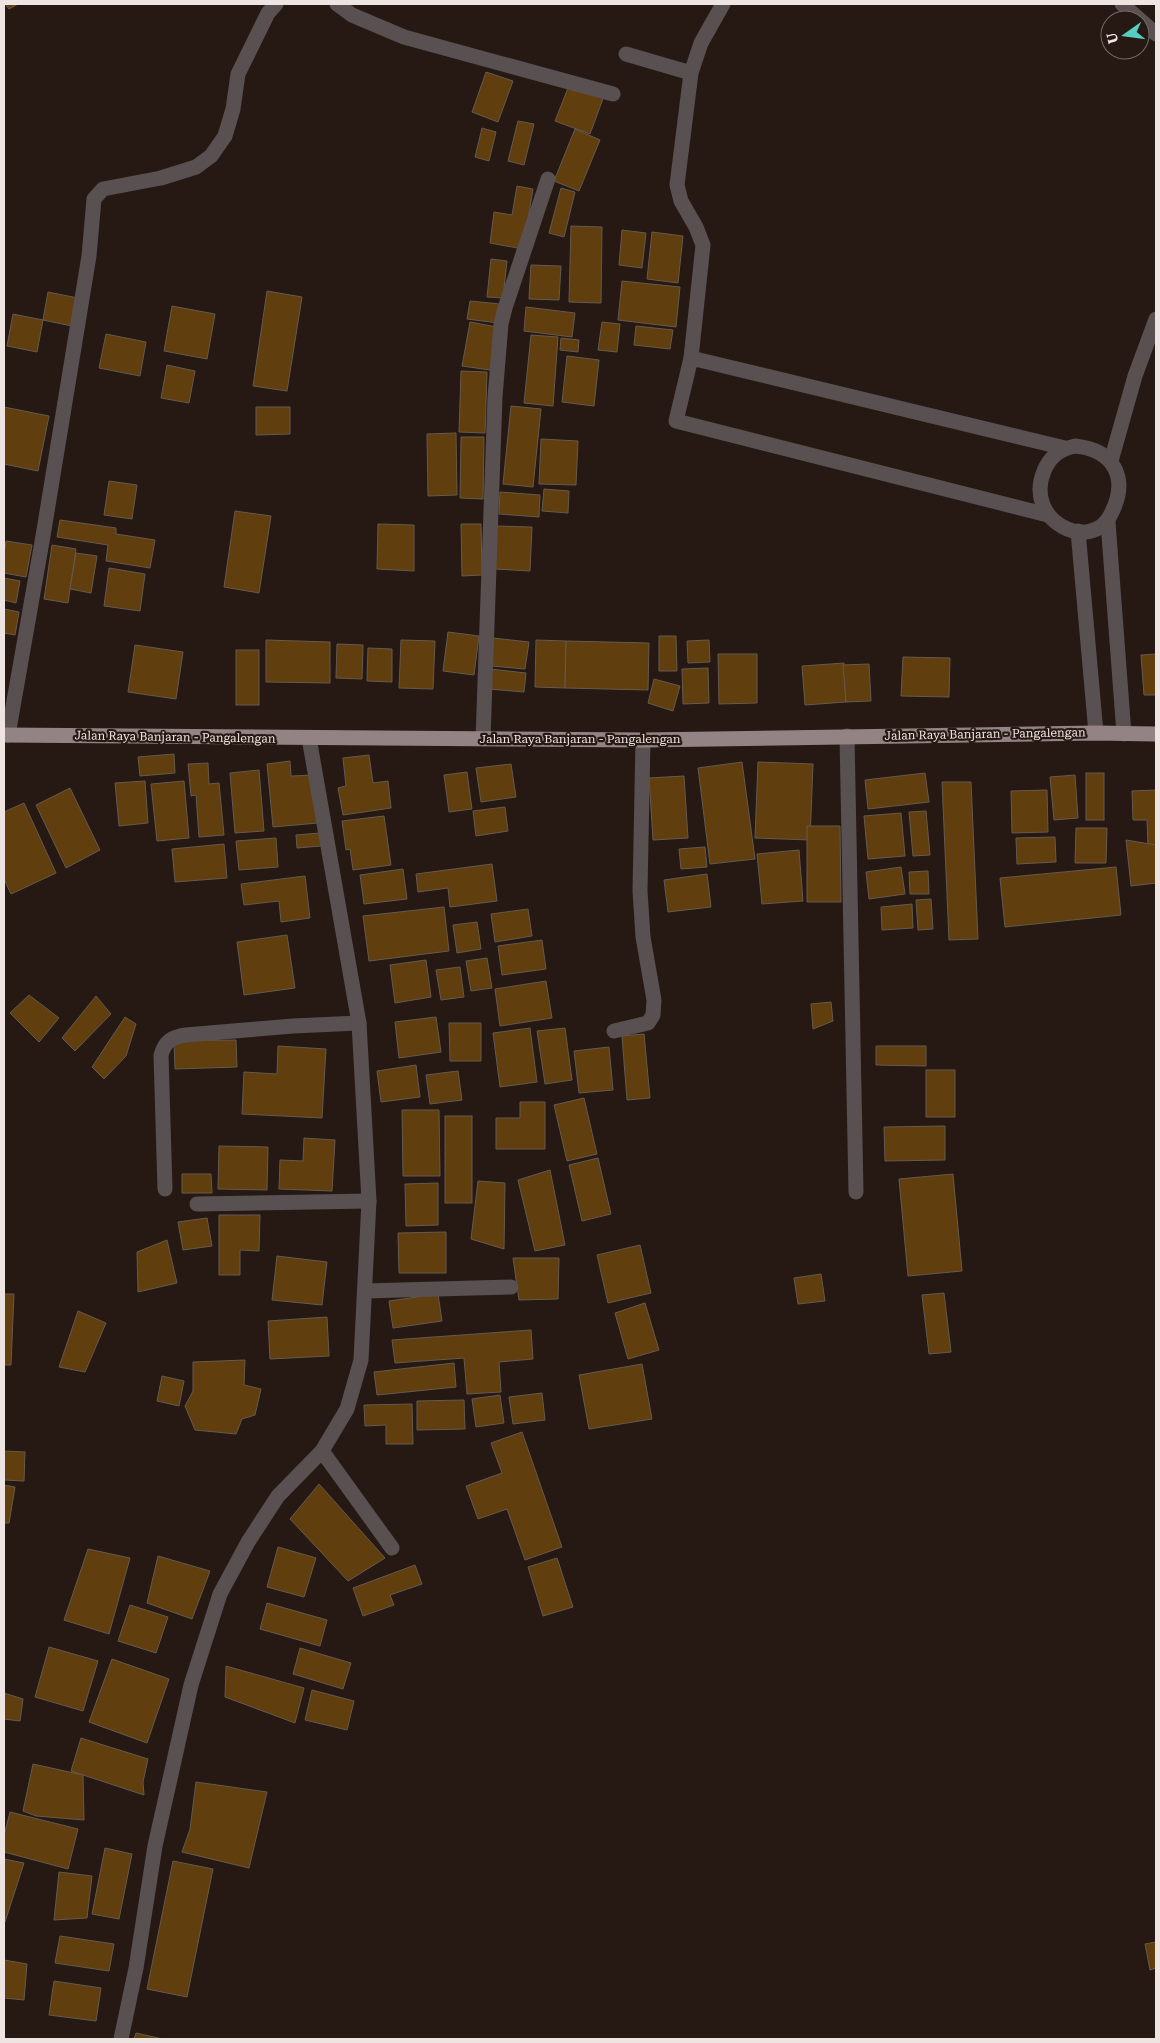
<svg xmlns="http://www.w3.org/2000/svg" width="1160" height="2043" viewBox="0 0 1160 2043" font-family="'Roboto Serif',serif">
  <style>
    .building { fill: #613e0d; stroke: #655a4e }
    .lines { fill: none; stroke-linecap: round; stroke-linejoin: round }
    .minor { stroke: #585051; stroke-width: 15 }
    .major { stroke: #948385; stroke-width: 15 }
    .labels { text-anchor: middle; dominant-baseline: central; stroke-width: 4.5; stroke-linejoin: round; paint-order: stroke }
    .street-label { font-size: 12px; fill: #eee4e1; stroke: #261914 }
  </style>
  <rect width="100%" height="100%" fill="#261914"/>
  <g class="building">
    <path d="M5 4H18L9 9Z"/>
    <path d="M486 72 513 81 498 122 472 112Z"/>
    <path d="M570 83 604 96 590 134 555 121Z"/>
    <path d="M518 121 534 124 524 165 508 161Z"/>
    <path d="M482 128 496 132 489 161 475 157Z"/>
    <path d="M575 129 600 140 579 191 554 181Z"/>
    <path d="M517 186 533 189 523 249 490 243 494 212 512 215Z"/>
    <path d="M561 188 575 192 564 237 549 233Z"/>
    <path d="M571 226 602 227 601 303 569 302Z"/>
    <path d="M622 230 646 233 642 268 619 265Z"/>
    <path d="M652 232 683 236 678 283 647 279Z"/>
    <path d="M491 259 507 261 503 298 487 297Z"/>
    <path d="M531 265 561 266 559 300 529 299Z"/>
    <path d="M622 281 680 287 676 327 618 320Z"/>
    <path d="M267 291 302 297 287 391 253 386Z"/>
    <path d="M48 292 78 298 72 326 43 320Z"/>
    <path d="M470 301 500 304 498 323 467 319Z"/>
    <path d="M172 306 215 314 207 359 164 351Z"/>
    <path d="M526 307 575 313 572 337 524 331Z"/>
    <path d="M13 314 43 320 37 352 7 346Z"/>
    <path d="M470 322 497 327 490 370 462 366Z"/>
    <path d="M602 322 620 324 617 352 598 350Z"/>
    <path d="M636 326 673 330 670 349 634 345Z"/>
    <path d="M106 334 146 342 140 376 99 368Z"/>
    <path d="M531 335 558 337 553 406 524 403Z"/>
    <path d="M561 338 579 340 578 352 560 350Z"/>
    <path d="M567 356 599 360 594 406 562 402Z"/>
    <path d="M167 365 195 371 189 403 161 398Z"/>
    <path d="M461 371 487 372 485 433 459 432Z"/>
    <path d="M511 406 541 409 533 487 503 484Z"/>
    <path d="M4 407 49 416 38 471 4 464Z"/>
    <path d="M256 407H290V434L256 435Z"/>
    <path d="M456 433 457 495 428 496 427 434Z"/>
    <path d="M461 437H484L483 499 460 498Z"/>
    <path d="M541 439 578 441 576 485 539 484Z"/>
    <path d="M109 481 137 485 132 519 104 515Z"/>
    <path d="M544 489 569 491 568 513 542 511Z"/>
    <path d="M500 492 540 495 539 517 499 514Z"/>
    <path d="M235 511 271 516 259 593 224 587Z"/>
    <path d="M60 520 116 528V534L155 540 150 568 106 561 108 545 57 537Z"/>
    <path d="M378 524 414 525V571L377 569Z"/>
    <path d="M461 524H481L482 575 462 576Z"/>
    <path d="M496 526 532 527 530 571 495 569Z"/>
    <path d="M6 541 32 545 26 577 4 573V555Z"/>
    <path d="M52 545 76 549 68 603 44 599Z"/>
    <path d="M76 553 97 556 91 593 70 589Z"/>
    <path d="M109 568 145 574 140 611 104 606Z"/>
    <path d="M4 578 20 581 16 603 4 600Z"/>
    <path d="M4 609 19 612 15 635 4 633Z"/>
    <path d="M448 632 479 636 474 675 443 671Z"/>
    <path d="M659 636H676L677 671H659Z"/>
    <path d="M493 638 529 642 525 669 491 666Z"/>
    <path d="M266 640 330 642V683L266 682Z"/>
    <path d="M401 640 435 641 433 689 399 688Z"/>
    <path d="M536 640 566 641 565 688 535 687Z"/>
    <path d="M709 640 710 662 688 663 687 641Z"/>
    <path d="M566 641 649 643 648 690 565 688Z"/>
    <path d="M337 644 363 645 362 679 336 678Z"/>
    <path d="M135 645 183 652 176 699 128 692Z"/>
    <path d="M368 648 392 649V682L367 681Z"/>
    <rect x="236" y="650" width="23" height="55"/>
    <path d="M718 654H757V703L719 704Z"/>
    <path d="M1156 654V695H1144L1141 655Z"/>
    <path d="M903 657 950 658 949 697 901 696Z"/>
    <path d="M844 663 846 702 805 705 802 666Z"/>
    <path d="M869 664 871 701 846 702 843 665Z"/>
    <path d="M708 668 709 703 683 704 682 669Z"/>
    <path d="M490 669 526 673 524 692 489 689Z"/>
    <path d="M654 679 680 686 673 711 648 703Z"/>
    <path d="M174 754 175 773 140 776 138 757Z"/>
    <path d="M369 755 373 783 388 781 391 808 343 815 338 788 346 786 343 758Z"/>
    <path d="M290 761 291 776 314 775 318 823 273 827 267 764Z"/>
    <path d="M742 762 755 859 710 864 698 768Z"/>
    <path d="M758 762 813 764 810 840 755 838Z"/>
    <path d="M208 763 209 784 219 783 224 835 199 837 196 795 191 796 188 764Z"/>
    <path d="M511 764 516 797 481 802 476 768Z"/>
    <path d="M259 770 264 831 235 833 230 773Z"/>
    <path d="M467 772 472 809 449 812 444 775Z"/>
    <path d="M925 773 929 802 868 809 865 780Z"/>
    <rect x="1086" y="773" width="18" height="47"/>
    <path d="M1075 775 1078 818 1054 820 1050 777Z"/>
    <path d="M684 776 688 838 653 840 649 778Z"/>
    <path d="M145 781 148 823 119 826 115 783Z"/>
    <path d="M184 781 189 838 157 841 151 784Z"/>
    <path d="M942 782H971L978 939 949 940Z"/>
    <path d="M70 788 100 850 66 868 36 805Z"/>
    <path d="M1047 790 1048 832 1012 833 1011 791Z"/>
    <path d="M1156 790V846L1148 847 1147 820H1133L1132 791Z"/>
    <path d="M24 803 56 873 11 894 4 879V812Z"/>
    <path d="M505 807 508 831 476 836 473 811Z"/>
    <path d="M926 811 930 855 913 856 909 812Z"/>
    <path d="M901 813 905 856 868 859 864 816Z"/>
    <path d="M384 816 391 865 353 870 350 849 346 850 342 821Z"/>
    <path d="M807 826H840L841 902H807Z"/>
    <path d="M1076 828H1107L1106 863H1075Z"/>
    <path d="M320 833 321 846 297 848 296 835Z"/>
    <path d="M1055 837 1056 862 1017 864 1016 838Z"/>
    <path d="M276 838 278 867 239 870 236 841Z"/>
    <path d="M1126 840 1156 845V883L1131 886Z"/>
    <path d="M224 844 227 878 175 882 172 849Z"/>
    <path d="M705 847 707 867 681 869 679 849Z"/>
    <path d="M799 850 803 901 762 904 757 854Z"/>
    <path d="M492 864 497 901 450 907 448 888 418 892 416 874Z"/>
    <path d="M901 867 905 894 869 899 866 872Z"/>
    <path d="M1116 867 1121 915 1005 927 1000 878Z"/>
    <path d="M403 869 407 899 364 904 360 875Z"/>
    <path d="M928 871 929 894H910L909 872Z"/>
    <path d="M707 874 711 907 668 912 664 880Z"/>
    <path d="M305 876 310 918 281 922 279 901 244 905 241 884Z"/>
    <path d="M931 899 933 929 918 930 916 900Z"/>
    <path d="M912 904 913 928 882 930 881 907Z"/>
    <path d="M444 907 449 951 369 961 363 916Z"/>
    <path d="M528 909 532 936 495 942 491 914Z"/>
    <path d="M477 922 481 949 457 953 453 925Z"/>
    <path d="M287 935 295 988 244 995 237 942Z"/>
    <path d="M542 940 546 969 502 975 498 946Z"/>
    <path d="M487 958 492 988 471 991 466 961Z"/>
    <path d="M426 960 431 997 395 1003 390 965Z"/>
    <path d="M460 967 464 997 441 1000 436 970Z"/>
    <path d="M546 981 552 1018 500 1026 495 989Z"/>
    <path d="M29 995 59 1018 39 1042 10 1013Z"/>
    <path d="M96 996 111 1014 75 1051 62 1038Z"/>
    <path d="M831 1002 833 1021 813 1029 811 1004Z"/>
    <path d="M125 1017 136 1024 126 1056 104 1079 92 1067Z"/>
    <path d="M436 1017 441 1052 399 1058 395 1022Z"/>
    <path d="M449 1023H481V1061H450Z"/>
    <path d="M530 1028 537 1082 500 1087 493 1033Z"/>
    <path d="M565 1028 572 1080 545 1084 537 1031Z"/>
    <path d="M644 1034 650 1098 627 1100 622 1036Z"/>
    <path d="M236 1040 237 1067 175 1069 174 1041Z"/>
    <path d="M278 1046 326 1049 322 1118 242 1114 244 1072 277 1074Z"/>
    <path d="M876 1046H926V1066L876 1065Z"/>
    <path d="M609 1047 613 1090 579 1093 574 1051Z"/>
    <path d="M416 1065 420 1097 381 1102 377 1071Z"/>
    <rect x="926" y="1070" width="29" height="47"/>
    <path d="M458 1071 462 1100 430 1104 426 1075Z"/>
    <path d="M584 1098 597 1154 567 1161 554 1105Z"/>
    <path d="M520 1102H545V1149H496V1118H520Z"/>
    <path d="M402 1110H439L440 1176H403Z"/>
    <rect x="445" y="1116" width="27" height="87"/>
    <path d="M945 1126V1160L885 1161 884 1127Z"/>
    <path d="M304 1138 335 1140 332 1191 279 1189 280 1160 303 1161Z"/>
    <path d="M219 1146 268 1147 267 1190 218 1189Z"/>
    <path d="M598 1158 611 1214 582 1221 569 1165Z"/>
    <path d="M550 1170 565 1245 535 1251 518 1180Z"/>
    <path d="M182 1174H211L212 1193H182Z"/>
    <path d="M953 1174 962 1271 908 1276 899 1179Z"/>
    <path d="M478 1181 505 1183 504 1249 471 1239Z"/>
    <path d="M438 1183V1225L406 1226 405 1184Z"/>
    <path d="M219 1215H260L259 1251 240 1250V1275H219Z"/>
    <path d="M207 1218 212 1246 183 1250 178 1222Z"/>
    <path d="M446 1232V1273H399L398 1233Z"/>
    <path d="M167 1240 177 1283 138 1292 137 1252Z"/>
    <path d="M640 1245 651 1293 608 1303 597 1255Z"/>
    <path d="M277 1256 327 1262 322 1305 272 1300Z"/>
    <path d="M513 1258H559L558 1299 519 1300Z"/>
    <path d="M821 1274 825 1301 798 1304 794 1278Z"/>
    <path d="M944 1293 951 1352 929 1354 922 1295Z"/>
    <path d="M4 1294H14L11 1365H4Z"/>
    <path d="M438 1294 442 1321 393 1328 389 1301Z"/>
    <path d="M645 1303 659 1350 628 1359 615 1313Z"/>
    <path d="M78 1311 106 1323 85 1372 59 1367Z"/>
    <path d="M327 1317 329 1356 270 1359 268 1321Z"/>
    <path d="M531 1330 533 1359 499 1362 501 1392 467 1394 464 1358 395 1363 392 1340Z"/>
    <path d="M245 1360 244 1385 261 1389 255 1415 242 1419 236 1434 195 1430 185 1406 193 1391V1362Z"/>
    <path d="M454 1363 456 1387 377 1395 374 1372Z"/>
    <path d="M642 1364 652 1419 589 1429 579 1375Z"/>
    <path d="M162 1376 184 1381 179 1406 157 1401Z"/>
    <path d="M542 1393 545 1420 513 1424 509 1397Z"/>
    <path d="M500 1395 504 1423 476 1427 472 1399Z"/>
    <path d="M464 1400 465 1429 417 1430V1401Z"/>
    <path d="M412 1404 413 1444H386V1425L365 1426 364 1405Z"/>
    <path d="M522 1432 562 1547 525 1560 507 1509 478 1519 466 1486 502 1473 491 1443Z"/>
    <path d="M4 1451 25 1452 24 1481 4 1480Z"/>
    <path d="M319 1484 385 1558 348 1581 290 1519Z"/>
    <path d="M4 1485 15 1487 9 1523H4Z"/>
    <path d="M278 1547 316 1558 304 1597 267 1587Z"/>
    <path d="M88 1549 130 1558 109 1634 64 1620Z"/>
    <path d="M158 1556 210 1571 192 1619 147 1603Z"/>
    <path d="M557 1558 573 1607 543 1616 528 1567Z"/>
    <path d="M415 1565 422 1584 390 1595 394 1605 363 1616 353 1588Z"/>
    <path d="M267 1603 327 1620 320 1646 260 1629Z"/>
    <path d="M130 1605 168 1617 156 1653 118 1641Z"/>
    <path d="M49 1647 98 1661 83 1711 35 1697Z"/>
    <path d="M300 1648 351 1663 343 1689 293 1674Z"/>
    <path d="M112 1659 169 1679 147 1743 89 1722Z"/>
    <path d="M226 1666 304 1688 295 1723 225 1697Z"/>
    <path d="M312 1690 354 1701 347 1730 305 1720Z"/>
    <path d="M4 1693 23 1699 20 1721 4 1719Z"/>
    <path d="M81 1738 148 1759 143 1782 144 1795 71 1771Z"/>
    <path d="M33 1764 83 1775 84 1820 36 1816 23 1811Z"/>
    <path d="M196 1782 267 1792 249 1868 182 1852 190 1829Z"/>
    <path d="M10 1812 78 1829 68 1869 4 1852V1836Z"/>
    <path d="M105 1848 132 1854 119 1919 92 1914Z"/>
    <path d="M4 1859 24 1863 5 1922 4 1921Z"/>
    <path d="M173 1861 213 1869 187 1997 147 1989Z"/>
    <path d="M59 1872 92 1876 87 1918 54 1920Z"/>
    <path d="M60 1936 114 1944 109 1971 55 1963Z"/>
    <path d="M1156 1942V1968L1150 1970 1145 1944Z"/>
    <path d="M4 1960 27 1964 24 2000 4 1998Z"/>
    <path d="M54 1981 101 1988 96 2021 49 2015Z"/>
    <path d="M136 2033 163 2039H134Z"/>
  </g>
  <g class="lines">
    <g class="minor">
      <path d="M337 4 352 15 404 37 613 94"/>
      <path d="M1122 4 1156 34"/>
      <path d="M626 54 691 73"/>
      <path d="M691 358 703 245 696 227 681 201 677 185 691 73 701 43 723 4"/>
      <path d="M1075 446C1115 450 1129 479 1111 514 1092 554 1023 522 1044 471 1050 456 1060 449 1075 446Z"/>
      <path d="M1111 461 1135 376 1156 319"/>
      <path d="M1048 515 676 421 691 358 1065 448"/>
      <path d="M1108 522 1124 734"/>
      <path d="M1078 531 1096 733"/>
      <path d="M8 735 43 536 89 256 94 199 103 189 161 178 196 167 211 156 225 136 233 109 238 74 268 13 276 4"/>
      <path d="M847 736 856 1192"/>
      <path d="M483 739 495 397 501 324 505 308 548 179"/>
      <path d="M614 1031 648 1023 653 1015 654 1000 643 937 640 891 643 740"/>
      <path d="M165 1189 161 1055C165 1041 172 1037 186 1035L293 1026 359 1023"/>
      <path d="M197 1204 369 1201"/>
      <path d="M365 1291 511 1287"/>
      <path d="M322 1451 392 1548"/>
      <path d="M121 2039 136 1968 155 1846 191 1685 220 1594 248 1542 278 1496 322 1451 347 1409 361 1360 369 1201 359 1023 309 738"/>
    </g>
    <path class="major" d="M4 735 643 740 1096 733 1156 734"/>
  </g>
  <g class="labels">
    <g class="street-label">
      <text transform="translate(985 734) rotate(-1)">Jalan Raya Banjaran - Pangalengan</text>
      <text transform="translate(175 737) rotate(1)">Jalan Raya Banjaran - Pangalengan</text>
      <text x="580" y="739">Jalan Raya Banjaran - Pangalengan</text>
    </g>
  </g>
  <rect width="1160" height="2043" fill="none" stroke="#eee4e1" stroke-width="10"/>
  <g transform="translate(1125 35) rotate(256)"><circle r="24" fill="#261914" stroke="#766a66"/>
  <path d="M0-4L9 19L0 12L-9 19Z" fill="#57cec1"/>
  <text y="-8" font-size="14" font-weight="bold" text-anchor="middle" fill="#eee4e1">U</text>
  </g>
</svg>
